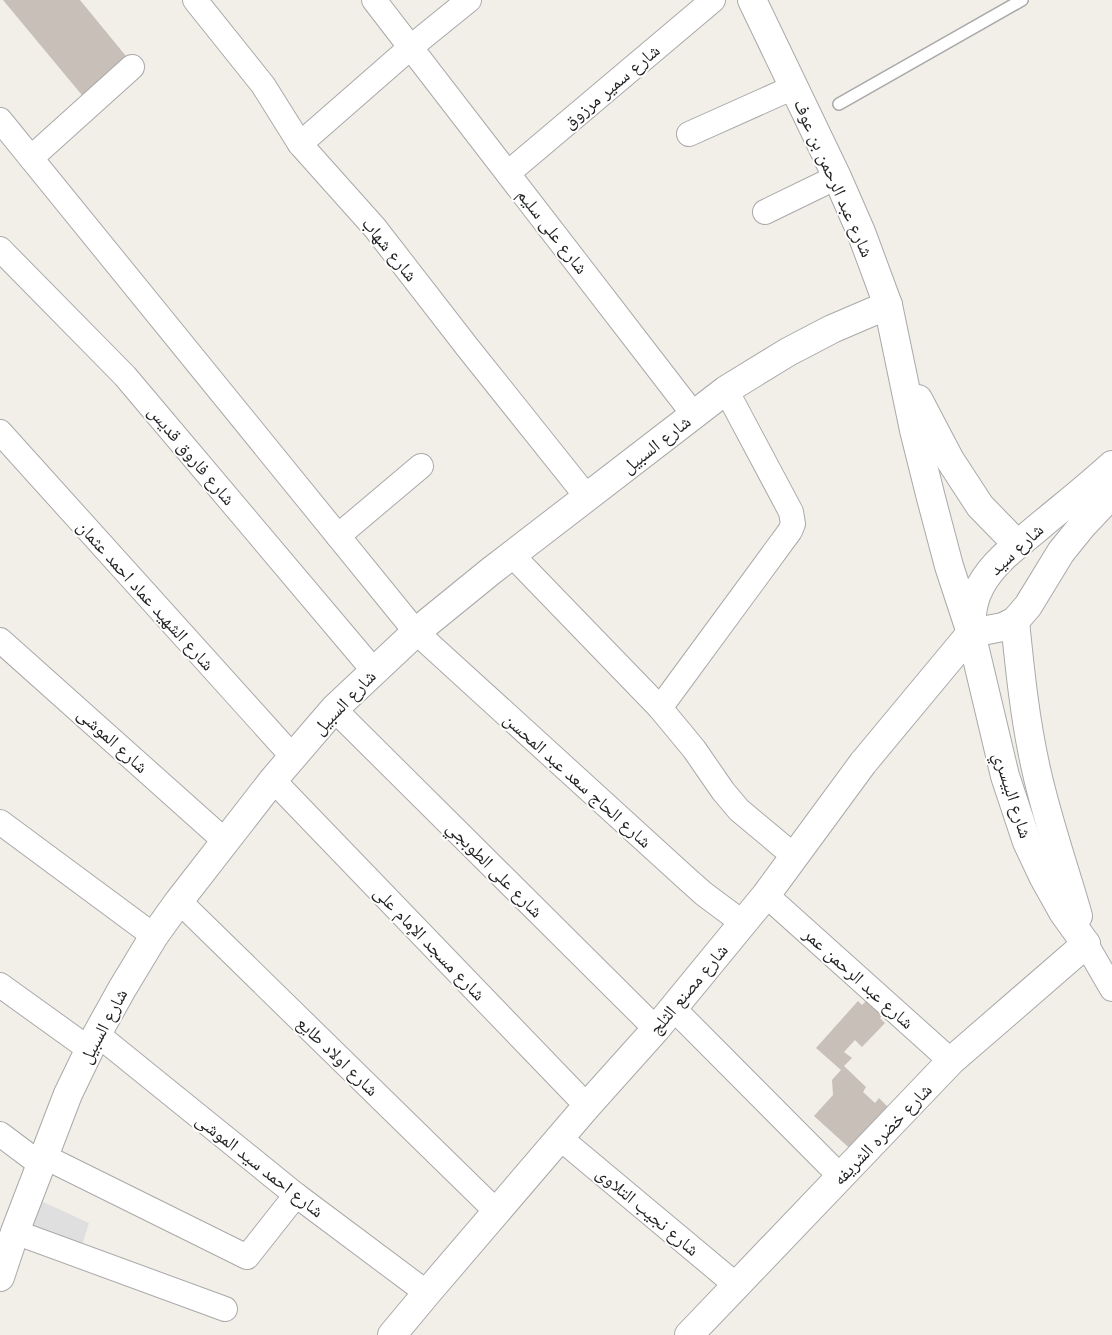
<svg xmlns="http://www.w3.org/2000/svg" width="1112" height="1335" viewBox="0 0 1112 1335" font-family="Inter,'Noto Naskh Arabic',sans-serif">
  <style>
    .residential { fill: #e0dfdf }
    .building { fill: #c7bfb8 }
    .lines { fill: none; stroke-linecap: round; stroke-linejoin: round }
    .service-casing { stroke: #a9a9a9; stroke-width: 14 }
    .minor-casing { stroke: #a9a9a9; stroke-width: 26 }
    .tertiary-casing { stroke: #a9a9a9; stroke-width: 30 }
    .service { stroke: #fff; stroke-width: 11 }
    .minor { stroke: #fff; stroke-width: 24 }
    .tertiary { stroke: #fff; stroke-width: 28 }
    .labels { text-anchor: middle; dominant-baseline: central; stroke-width: 4; stroke-linejoin: round; paint-order: stroke }
    .street-label { font-size: 18px; fill: #222; stroke: #fff }
  </style>
  <rect width="100%" height="100%" fill="#f2efe9"/>
  <path class="residential" d="M39 1200 89 1223 81 1249 30 1231Z"/>
  <g class="building">
    <path d="M3 0H80L130 61 86 100Z"/>
    <path d="M858 1001 862 1005 866 1001 882 1016 880 1018 885 1023 862 1047 855 1040 844 1052 852 1058 844 1066 866 1087 863 1092 875 1103 879 1098 891 1110 856 1154 814 1116 833 1095 832 1080 841 1070 816 1048Z"/>
  </g>
  <g class="lines">
    <g class="service-casing">
      <path id="service" d="M839 104 1022 0"/>
    </g>
    <g class="minor-casing">
      <g id="minor">
        <path d="M195 0 263 85 300 144 375 228 468 348 587 497"/>
        <path d="M374 0 694 415"/>
        <path d="M0 120 416 632 686 878 704 894 743 923"/>
        <path d="M689 134 794 87"/>
        <path d="M300 144 411 47 469 0"/>
        <path d="M31 158 132 67"/>
        <path d="M508 173 713 0"/>
        <path d="M765 212 837 177"/>
        <path d="M0 249 125 376 374 671"/>
        <path d="M0 432 293 757"/>
        <path d="M338 536 421 466"/>
        <path d="M512 555 660 708 694 749 723 791 739 810 794 856"/>
        <path d="M0 640 225 841"/>
        <path d="M660 708 790 531 793 524 791 512 726 390"/>
        <path d="M334 709 656 1029"/>
        <path d="M273 780 587 1106"/>
        <path d="M0 822 154 936"/>
        <path d="M766 895 951 1061"/>
        <path d="M179 901 497 1212"/>
        <path d="M1086 944 1112 989"/>
        <path d="M0 985 89 1049"/>
        <path d="M673 1008 841 1177"/>
        <path d="M97 1034 296 1195 427 1293"/>
        <path d="M0 1134 40 1164"/>
        <path d="M560 1138 736 1285"/>
        <path d="M43 1156 247 1257 296 1195"/>
        <path d="M15 1232 225 1309"/>
      </g>
    </g>
    <g class="tertiary-casing">
      <g id="tertiary">
        <path d="M752 0 837 177 861 232 888 305 914 430 931 498 949 566 971 633 1005 776 1027 842 1044 878 1063 912 1086 944"/>
        <path d="M918 399 950 460 980 506 1017 544"/>
        <path d="M1015 621C1020 671 1025 720 1036 769 1047 819 1064 867 1078 916"/>
        <path d="M971 629C971 613 973 599 981 585 995 560 1020 543 1041 525 1065 505 1089 486 1112 465"/>
        <path d="M971 633 1003 627 1015 621 1028 606 1061 552 1082 526 1112 494"/>
        <path d="M0 1277 15 1232 68 1094 97 1034 122 989 154 936 179 901 273 780 334 709 416 632 491 571 726 390 788 352 832 329 888 305"/>
        <path d="M392 1335 427 1293 587 1106 656 1029 766 895 863 763 971 633"/>
        <path d="M689 1335 951 1061 1086 944"/>
      </g>
    </g>
    <use href="#service" class="service"/>
    <use href="#minor" class="minor"/>
    <use href="#tertiary" class="tertiary"/>
  </g>
  <g class="labels">
    <g class="street-label">
      <text transform="translate(611 86) rotate(-40)">شارع سمير مرزوق</text>
      <text transform="translate(834 178) rotate(66)">شارع عبد الرحمن بن عوف</text>
      <text transform="translate(553 231) rotate(52)">شارع على سليم</text>
      <text transform="translate(390 249) rotate(51)">شارع شهاب</text>
      <text transform="translate(656 444) rotate(-38)">شارع السبيل</text>
      <text transform="translate(192 455) rotate(50)">شارع فاروق قديس</text>
      <text transform="translate(1016 549) rotate(-43)">شارع سيد</text>
      <text transform="translate(146 595) rotate(48)">شارع الشهيد عماد احمد عثمان</text>
      <text transform="translate(344 702) rotate(-46)">شارع السبيل</text>
      <text transform="translate(113 740) rotate(42)">شارع الموشى</text>
      <text transform="translate(578 780) rotate(42)">شارع الحاج سعد عبد المحسن</text>
      <text transform="translate(1013 795) rotate(72)">شارع البيسري</text>
      <text transform="translate(495 869) rotate(45)">شارع على الطوبجي</text>
      <text transform="translate(430 943) rotate(46)">شارع مسجد الإمام على</text>
      <text transform="translate(859 978) rotate(42)">شارع عبد الرحمن عمر</text>
      <text transform="translate(688 989) rotate(-50)">شارع مصنع الثلج</text>
      <text transform="translate(103 1026) rotate(-62)">شارع السبيل</text>
      <text transform="translate(338 1056) rotate(44)">شارع اولاد طايع</text>
      <text transform="translate(882 1134) rotate(-46)">شارع خضره الشريفه</text>
      <text transform="translate(260 1165) rotate(38)">شارع احمد سيد الموشى</text>
      <text transform="translate(648 1211) rotate(40)">شارع نجيب التلاوى</text>
    </g>
  </g>
</svg>
